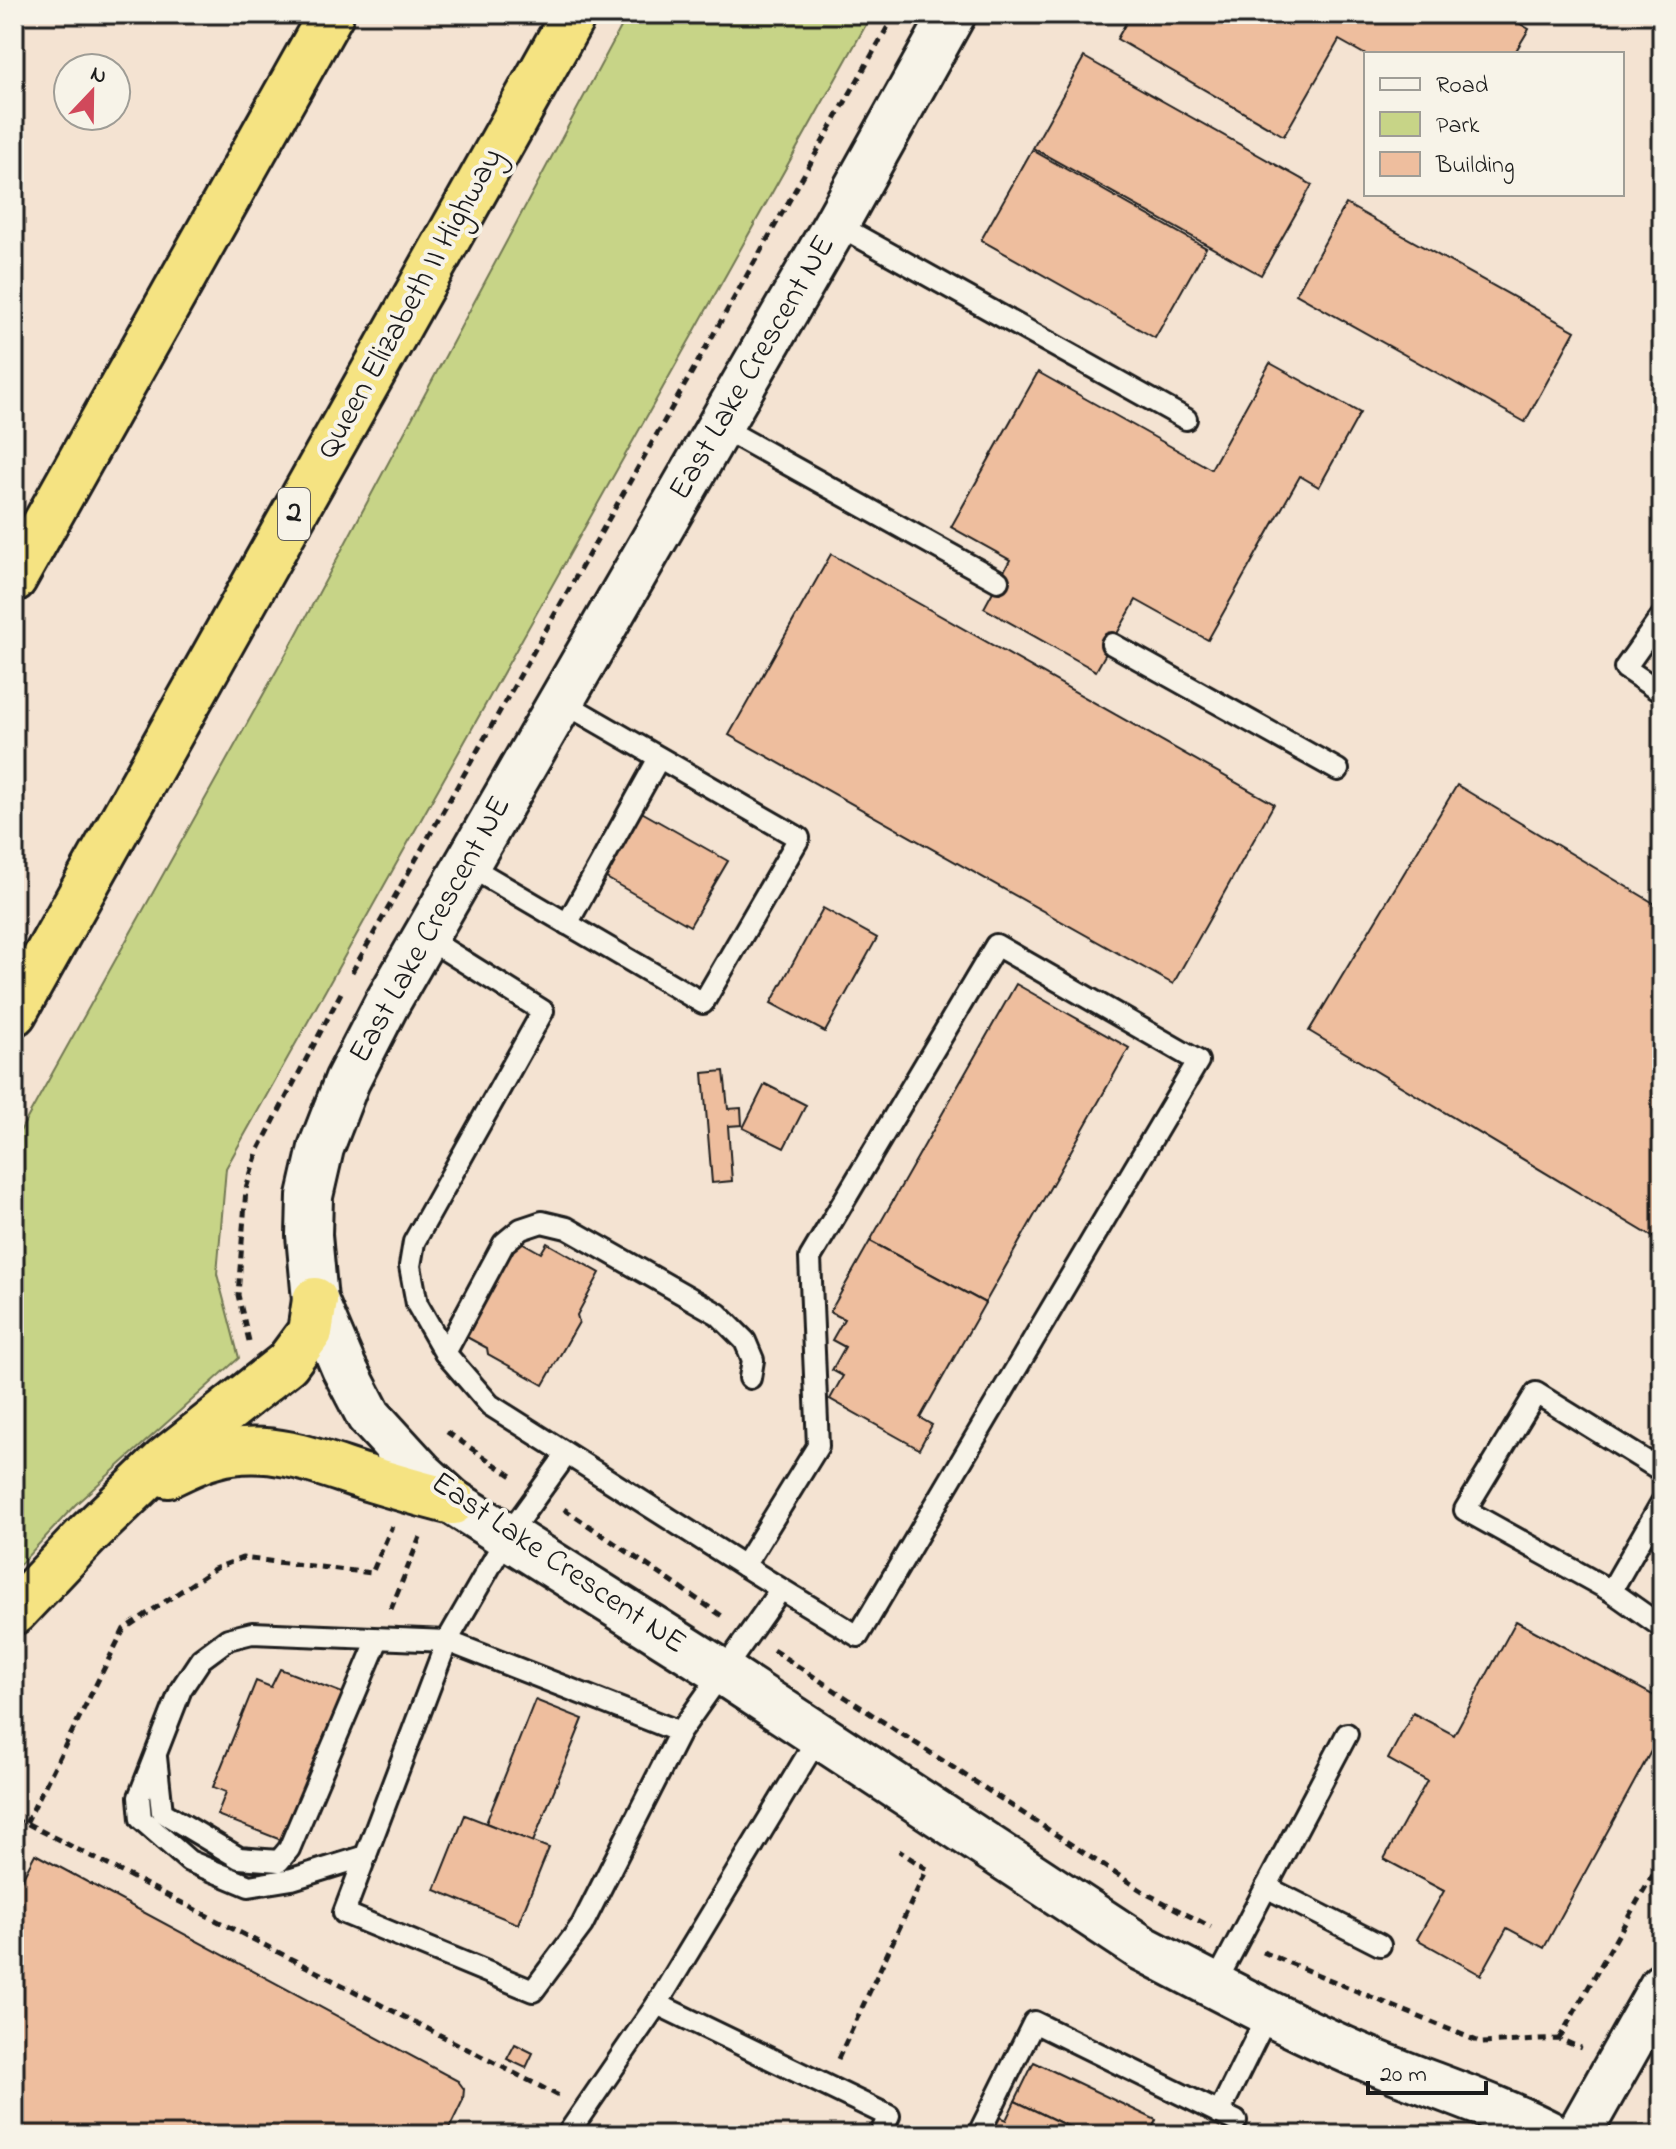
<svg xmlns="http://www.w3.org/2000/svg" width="1676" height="2149" viewBox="0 0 1676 2149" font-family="'Indie Flower',sans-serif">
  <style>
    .green { fill: #c7d487; stroke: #727852; stroke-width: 2 }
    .building { fill: #eebe9e; stroke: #1c1c1c; stroke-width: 2 }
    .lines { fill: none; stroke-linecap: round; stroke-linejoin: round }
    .lane-casing { stroke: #1c1c1c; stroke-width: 26 }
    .secondary-casing { stroke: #1c1c1c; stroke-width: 50 }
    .highway-casing { stroke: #1c1c1c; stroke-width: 50 }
    .path { stroke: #1c1c1c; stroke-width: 5; stroke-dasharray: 8 6; stroke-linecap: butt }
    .lane { stroke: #f7f3e8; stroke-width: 20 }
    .secondary { stroke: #f7f3e8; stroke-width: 44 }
    .highway { stroke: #f5e382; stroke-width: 44 }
    .labels { text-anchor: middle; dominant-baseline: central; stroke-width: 8; stroke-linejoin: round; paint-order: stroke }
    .shield { fill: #f7f3e8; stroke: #5e5c59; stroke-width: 2 }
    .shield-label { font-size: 30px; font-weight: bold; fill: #1c1c1c }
    .street-label { font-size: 32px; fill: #1c1c1c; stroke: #f7f3e8 }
  </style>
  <rect width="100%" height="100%" fill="#f4e3d2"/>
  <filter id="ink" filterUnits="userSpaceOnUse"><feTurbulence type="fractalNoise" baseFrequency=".0125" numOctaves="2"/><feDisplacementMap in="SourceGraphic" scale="16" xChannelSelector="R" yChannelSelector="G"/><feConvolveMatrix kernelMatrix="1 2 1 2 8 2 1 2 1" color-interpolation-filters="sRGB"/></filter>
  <g filter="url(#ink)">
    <path class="green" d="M628 14H872L226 1168 217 1274 239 1358 75 1505 14 1571V1142L292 643Z"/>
    <g class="building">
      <path d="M1131 14H1503L1529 29 1514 54 1366 55 1339 40 1284 136 1117 39Z"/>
      <path d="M1084 57 1312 185 1261 275 1033 148Z"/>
      <path d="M1032 150 1206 248 1155 338 981 240Z"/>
      <path d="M1346 204 1575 331 1525 422 1296 294Z"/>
      <path d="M1270 363 1360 413 1319 487 1300 476 1208 640 1136 600 1096 671 984 608 1010 560 951 527 1038 372 1211 469Z"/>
      <path d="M831 554 1274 804 1173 984 729 735Z"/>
      <path d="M1457 785 1662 908 1661 1242 1309 1031Z"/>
      <path d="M638 810 728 861 690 926 601 875Z"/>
      <path d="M823 908 877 938 825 1032 771 1003Z"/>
      <path d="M1016 984 1129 1048 985 1303 870 1241Z"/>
      <path d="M724 1071 728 1109 741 1108 742 1125 728 1126 732 1181 712 1183 703 1073Z"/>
      <path d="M765 1084 806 1105 784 1148 743 1128Z"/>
      <path d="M516 1239 541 1253 547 1243 600 1273 577 1315 579 1322 543 1385 488 1354 487 1348 463 1335Z"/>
      <path d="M870 1241 985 1303 920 1418 932 1425 919 1449 830 1399 843 1376 832 1370 845 1347 832 1340 844 1319 830 1312Z"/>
      <path d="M1516 1621 1662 1700V1731L1544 1948 1507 1928 1481 1975 1417 1939 1444 1891 1384 1859 1427 1781 1388 1759 1413 1713 1454 1735Z"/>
      <path d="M280 1669 345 1694 297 1816 291 1815 281 1840 217 1815 226 1792 213 1787 256 1681 271 1687Z"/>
      <path d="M535 1700 583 1719 533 1842 486 1823Z"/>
      <path d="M465 1815 549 1848 518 1924 435 1890Z"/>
      <path d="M35 1854 458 2081 464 2089 463 2100 446 2135H14V1894Z"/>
      <path d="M515 2044 533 2053 526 2068 507 2059Z"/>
      <path d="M1034 2062 1156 2120 1149 2135H1086L1015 2101Z"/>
      <path d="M1015 2101 1086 2135H988L997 2116 1006 2120Z"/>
    </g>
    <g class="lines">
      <g class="lane-casing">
        <g id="lane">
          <path d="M836 224 1186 419"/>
          <path d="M719 426 998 581"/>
          <path d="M1662 616 1625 668 1662 693"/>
          <path d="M1112 644 1338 770"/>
          <path d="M467 865 703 1003 799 838 561 701"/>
          <path d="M567 924 659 758"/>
          <path d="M425 937 543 1011 414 1242 410 1266 417 1304 445 1353 490 1405 744 1566"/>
          <path d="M445 1353 504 1243 521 1229 542 1222 567 1228 718 1314 745 1341 753 1360 750 1378"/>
          <path d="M1662 1471 1536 1393 1465 1510 1611 1591 1662 1627"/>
          <path d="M1611 1591 1662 1502"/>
          <path d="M680 1732 447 1641 344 1913 533 1991 582 1925 680 1732 781 1589 858 1636 1198 1061 996 945 810 1258 818 1446 744 1566 781 1589"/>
          <path d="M819 1736 657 2004 889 2116 880 2135"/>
          <path d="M156 1757 162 1812 239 1858 279 1861 289 1849 378 1639"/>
          <path d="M366 1856 292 1879 249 1886 189 1861 141 1819 139 1797 181 1689 201 1659 228 1639 252 1633 447 1641 508 1535 566 1455"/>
          <path d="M1266 1887 1380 1945"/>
          <path d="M1214 1986 1347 1734"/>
          <path d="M1219 2113 1269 2012"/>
          <path d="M567 2135 657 2004"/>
          <path d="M978 2135 1034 2022 1236 2121"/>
        </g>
      </g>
      <g class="secondary-casing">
        <g id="secondary">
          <path d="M953 14 836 224 386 1005 347 1081 321 1148 310 1196 309 1235 315 1300 344 1368 369 1416 422 1474 453 1502 724 1673 1142 1948C1219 1988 1297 2030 1377 2063 1436 2087 1496 2106 1552 2135"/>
          <path d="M1578 2135 1662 1986"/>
        </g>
      </g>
      <g class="highway-casing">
        <g id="highway">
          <path d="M14 579 331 14"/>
          <path d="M14 1013 574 14"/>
          <path d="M168 1475C188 1465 209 1455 232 1452 278 1445 320 1463 364 1477 394 1486 423 1495 453 1502"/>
          <path d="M14 1612 86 1536 165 1460 287 1363 310 1332 315 1300"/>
        </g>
      </g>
      <g class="path">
        <path d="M352 972 895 14"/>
        <path d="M249 1341 238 1295 246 1189 257 1153 342 991"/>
        <path d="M447 1432 515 1478"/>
        <path d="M564 1509 725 1618"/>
        <path d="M391 1609 420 1537"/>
        <path d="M773 1650 1147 1894 1211 1927"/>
        <path d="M14 1821 26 1823 559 2096"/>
        <path d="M26 1823 124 1629 214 1569 242 1558 372 1573 392 1526"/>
        <path d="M1263 1952 1482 2043 1559 2039 1581 2048"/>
        <path d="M1559 2039 1662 1858"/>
        <path d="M838 2059 927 1869 899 1851"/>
        <path d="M1661 2135 1662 2133"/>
      </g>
      <use href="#lane" class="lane"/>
      <use href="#secondary" class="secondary"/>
      <use href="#highway" class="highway"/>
    </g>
  </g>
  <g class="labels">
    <rect class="shield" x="278" y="488" width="32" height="52" rx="6"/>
    <g class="shield-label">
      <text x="294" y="514">2</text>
    </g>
    <g class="street-label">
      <text transform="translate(411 304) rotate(-61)">Queen Elizabeth II Highway</text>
      <text transform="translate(753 368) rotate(-60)">East Lake Crescent NE</text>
      <text transform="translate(431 930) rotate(-61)">East Lake Crescent NE</text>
      <text transform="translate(558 1564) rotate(34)">East Lake Crescent NE</text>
    </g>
  </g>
  <rect width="1676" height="2149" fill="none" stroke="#f7f3e8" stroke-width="48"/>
  <rect x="24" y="24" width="1628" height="2101" fill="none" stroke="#1c1c1c" stroke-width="3" filter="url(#ink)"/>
  <rect x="1364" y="52" width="260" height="144" fill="#f7f3e8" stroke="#9f9d96" stroke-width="2"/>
  <rect x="1380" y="78" width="40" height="12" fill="#f7f3e8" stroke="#9f9d96" stroke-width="2"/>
  <text x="1436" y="92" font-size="24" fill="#1c1c1c">Road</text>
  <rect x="1380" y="112" width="40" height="24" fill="#c7d487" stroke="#9f9d96" stroke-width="2"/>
  <text x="1436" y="132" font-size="24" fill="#1c1c1c">Park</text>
  <rect x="1380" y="152" width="40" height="24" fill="#eebe9e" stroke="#9f9d96" stroke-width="2"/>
  <text x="1436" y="172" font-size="24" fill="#1c1c1c">Building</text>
  <g transform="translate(92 92) rotate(22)"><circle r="38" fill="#f7f3e8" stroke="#9f9d96" stroke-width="2"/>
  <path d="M0-6L14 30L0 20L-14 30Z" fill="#d1495b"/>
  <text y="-12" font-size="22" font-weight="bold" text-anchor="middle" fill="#1c1c1c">N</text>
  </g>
  <path d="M1368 2081v12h118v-12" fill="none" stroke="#1c1c1c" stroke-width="4"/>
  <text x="1380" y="2081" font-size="24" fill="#1c1c1c" stroke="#f7f3e8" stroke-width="6" paint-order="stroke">20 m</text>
</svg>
